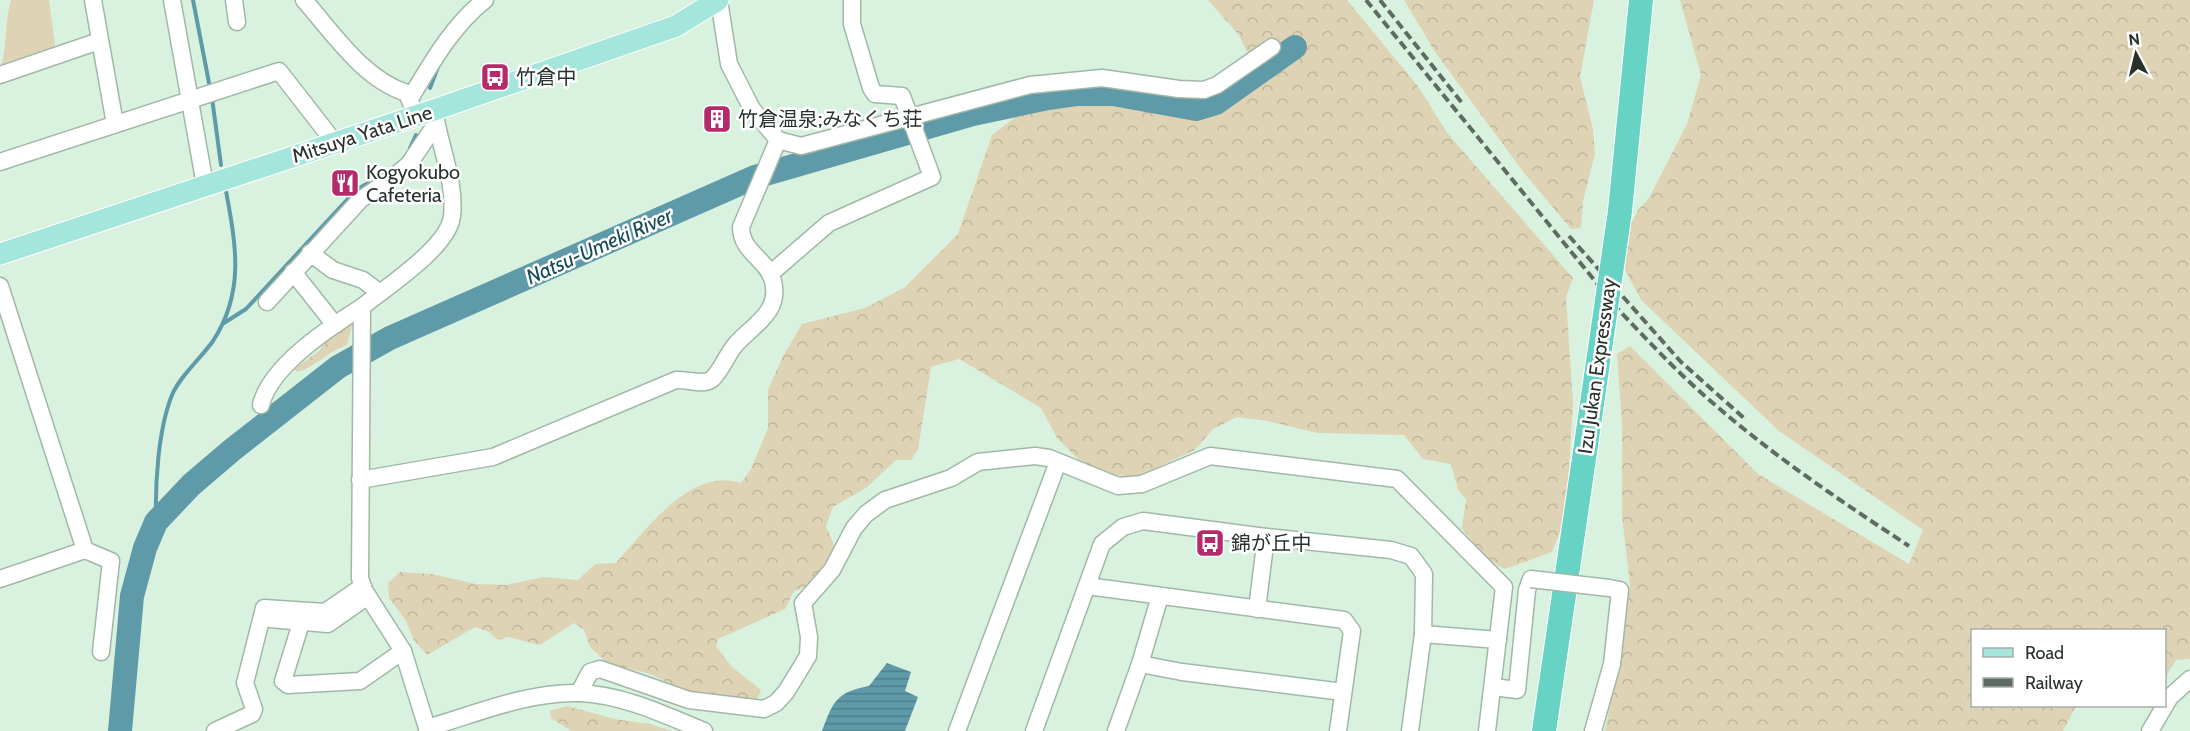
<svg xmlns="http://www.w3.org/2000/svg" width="2190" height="731" viewBox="0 0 2190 731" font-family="Cabin,'Noto Sans JP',sans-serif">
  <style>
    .grass { fill: #ded4b5 }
    .forest { fill: url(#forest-crowns) }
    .water { fill: url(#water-rules) }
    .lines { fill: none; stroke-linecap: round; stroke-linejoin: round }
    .stream { stroke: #5f9aa9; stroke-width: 4 }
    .river { stroke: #5f9aa9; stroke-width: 24 }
    .minor-casing { stroke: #a1b8a7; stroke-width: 19 }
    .major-casing { stroke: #fff; stroke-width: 23 }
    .highway-casing { stroke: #fff; stroke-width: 26 }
    .minor { stroke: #fff; stroke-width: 16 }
    .major { stroke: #a4e5dc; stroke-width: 21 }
    .highway { stroke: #67d3c5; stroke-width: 24 }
    .rail { stroke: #5d6b61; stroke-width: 4; stroke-dasharray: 9 4.5; stroke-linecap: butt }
    .minor-bridge-casing { stroke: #a1b8a7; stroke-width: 19; stroke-linecap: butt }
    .highway-bridge-casing { stroke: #fff; stroke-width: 26; stroke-linecap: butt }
    .minor-bridge { stroke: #fff; stroke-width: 16 }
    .highway-bridge { stroke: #67d3c5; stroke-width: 24 }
    .labels { text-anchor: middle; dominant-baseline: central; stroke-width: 5; stroke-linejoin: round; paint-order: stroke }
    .poi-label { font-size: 20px; fill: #28322b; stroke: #fff; text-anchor: start }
    .street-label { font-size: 20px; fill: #28322b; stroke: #fff }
    .water-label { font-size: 21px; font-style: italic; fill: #164a56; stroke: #fff }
  </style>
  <defs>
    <pattern id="forest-crowns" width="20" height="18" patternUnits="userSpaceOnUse" patternTransform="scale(1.5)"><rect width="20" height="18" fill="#ded4b5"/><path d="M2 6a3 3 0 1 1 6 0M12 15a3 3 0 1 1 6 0" fill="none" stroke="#beb69c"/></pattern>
    <pattern id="water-rules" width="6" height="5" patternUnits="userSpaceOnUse" patternTransform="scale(1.5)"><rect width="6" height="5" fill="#5f9aa9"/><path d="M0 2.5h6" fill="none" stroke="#4e7e8a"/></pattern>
  </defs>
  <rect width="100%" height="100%" fill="#d9f2e0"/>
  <path class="grass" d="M11 0H49L56 53 0 69C8 46 4 23 11 0Z"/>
  <g class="forest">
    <path d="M1208 0H1347L1417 85 1448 134 1573 278 1566 297 1573 403 1566 516 1552 552 1505 569 1486 559 1462 528 1466 499 1458 490 1451 464 1423 459 1404 435 1317 433 1268 421 1237 417 1213 429 1195 450 1166 463 1143 477 1112 475 1091 469 1075 456 1057 438 1041 408 959 359 931 367 918 450 911 460H896L866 488 833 507 826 526C828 533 834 541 834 548 833 569 812 586 794 591L785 609 718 639 716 646 731 666 761 690 756 702 693 694 650 674 607 663 590 647 584 630 574 623 540 645 508 637 498 640 489 632 475 627 427 655 414 640 406 621 389 598 388 583 400 572 432 574 476 584 506 585 544 577 578 580 595 564 616 563C645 531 691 466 741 483L751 469 768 428V390L782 358 802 324 865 308 904 288 958 234 992 135 1052 89 1105 82 1153 96 1215 91 1248 54 1239 35Z"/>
    <path d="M1404 0H1594L1580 77 1593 129 1595 154 1583 201 1581 228 1571 229 1524 173 1435 52Z"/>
    <path d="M1680 0H2190V659L2176 660 2165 678 2164 630H1972V706H2076L2063 731H1605L1621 652 1630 585 1622 516V425L1617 354 1630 346 1758 474 1909 564 1923 530 1779 431 1641 300 1622 264 1627 232 1638 210 1649 198 1687 124 1701 75Z"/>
    <path d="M350 325 352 326 347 345C328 351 316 367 298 372L294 369 319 351 332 333Z"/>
    <path d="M568 706 614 719 650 724 673 731H571L551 718 550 711Z"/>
  </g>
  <path class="water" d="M887 663 911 672 905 691 918 697 905 731H822C833 702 836 692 869 686Z"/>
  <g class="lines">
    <g class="stream">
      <path d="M193 0 210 88"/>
      <path d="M430 88 438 67"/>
      <path d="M212 98 221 165"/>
      <path d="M410 148 416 135"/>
      <path d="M224 323 246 309 356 190 384 174"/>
      <path d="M156 522C155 484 158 430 172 395 180 376 201 358 213 341 245 292 236 245 226 191"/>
    </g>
    <path class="river" d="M120 731 132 596 145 548 156 522 191 485 232 450 338 367 390 338 755 177 973 114 1048 98 1076 94H1113L1196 109 1216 103 1295 47"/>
    <g class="minor-casing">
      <g id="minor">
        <path d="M93 0 115 124"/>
        <path d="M172 0 205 185"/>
        <path d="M234 0 237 22"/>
        <path d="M304 0C333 33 364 80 407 93L416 116"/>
        <path d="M719 0 729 64 752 109 778 140 801 146 1030 85 1102 78 1179 89 1204 90 1217 85 1272 47"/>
        <path d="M0 75 99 41"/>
        <path d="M411 97C432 62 453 25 485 0"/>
        <path d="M0 162 279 71 335 143"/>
        <path d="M310 253 333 270 363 280 380 293"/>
        <path d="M293 272 335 325"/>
        <path d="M770 274 829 223 932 177 902 96 875 94 871 88 852 24V0"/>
        <path d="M0 286 85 550 111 561 101 652"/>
        <path d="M267 302 360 200 395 176 409 164 436 124"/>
        <path d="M261 405C270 366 330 327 362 307"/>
        <path d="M360 480 493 457 676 380C687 379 704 386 712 379 722 370 727 354 736 344 753 325 781 312 773 281 767 259 741 252 741 227L778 140"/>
        <path d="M0 579 85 550"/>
        <path d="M1087 586 1344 620 1352 631 1338 731"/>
        <path d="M1257 609 1266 537"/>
        <path d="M270 619 328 624 368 596"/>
        <path d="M301 623 283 681 288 685 360 681 403 651"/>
        <path d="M1423 634 1498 640"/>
        <path d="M1140 664 1182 672 1343 692"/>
        <path d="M1493 687 1517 690 1527 590 1531 579"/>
        <path d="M579 693 590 672 600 669 689 700 764 709 776 703 786 692 808 656 809 637 803 603 832 570 854 528 866 514 885 500 951 478 978 462 1035 456 1049 458 1118 486 1142 484 1210 456 1397 479 1504 587 1487 731"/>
        <path d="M427 728C476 714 529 691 580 693 624 695 665 715 704 731"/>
        <path d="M215 731 252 714 254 709 245 683 264 608 325 612 363 586"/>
        <path d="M428 731 403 651 364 590 360 578 362 307C386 287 449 247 452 216 456 182 439 144 434 110"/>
        <path d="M957 731 1058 462"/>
        <path d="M1034 731 1102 544 1123 527 1143 521 1266 537 1391 550 1411 556 1424 574 1423 634 1410 731"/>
        <path d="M1116 731 1140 664 1160 596"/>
        <path d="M1593 731 1612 664 1620 590 1609 588"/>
        <path d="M2150 731 2170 697 2190 679"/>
      </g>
    </g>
    <g class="major-casing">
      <path id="major" d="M0 254 434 110 676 26 718 0"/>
    </g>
    <g class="highway-casing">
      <g id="highway">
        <path d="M1620 211 1641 0"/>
        <path d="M1544 731 1586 445"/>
      </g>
    </g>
    <use href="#minor" class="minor"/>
    <use href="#major" class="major"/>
    <use href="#highway" class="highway"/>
    <g class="rail">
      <path d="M1366 0 1617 308C1648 341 1680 375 1714 404 1775 457 1842 502 1909 546"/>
      <path d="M1380 0 1462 103"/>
      <path d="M1569 236 1681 362 1744 418"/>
    </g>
    <g class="minor-bridge-casing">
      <path id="minor-bridge" d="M1531 579 1609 588"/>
    </g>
    <g class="highway-bridge-casing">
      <path id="highway-bridge" d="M1586 445 1620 211"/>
    </g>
    <use href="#minor-bridge" class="minor-bridge"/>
    <use href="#highway-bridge" class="highway-bridge"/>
  </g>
  <defs>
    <g id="bus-square" transform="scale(1.5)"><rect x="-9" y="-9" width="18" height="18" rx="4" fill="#b42a6a" stroke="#fff"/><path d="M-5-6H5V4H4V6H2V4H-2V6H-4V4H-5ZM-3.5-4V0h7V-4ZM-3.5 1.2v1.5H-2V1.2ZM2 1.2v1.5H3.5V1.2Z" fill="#fff"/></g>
    <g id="building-square" transform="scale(1.5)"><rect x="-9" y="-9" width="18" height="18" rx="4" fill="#b42a6a" stroke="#fff"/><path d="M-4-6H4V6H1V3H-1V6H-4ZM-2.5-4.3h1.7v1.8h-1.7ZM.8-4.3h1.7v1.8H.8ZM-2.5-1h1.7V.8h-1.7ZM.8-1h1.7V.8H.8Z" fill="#fff"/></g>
    <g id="restaurant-square" transform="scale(1.5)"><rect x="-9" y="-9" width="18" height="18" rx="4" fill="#b42a6a" stroke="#fff"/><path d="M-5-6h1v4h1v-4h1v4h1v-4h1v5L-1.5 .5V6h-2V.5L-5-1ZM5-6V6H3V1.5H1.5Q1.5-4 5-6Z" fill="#fff"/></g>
  </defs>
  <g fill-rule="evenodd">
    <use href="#bus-square" x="495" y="77"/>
    <use href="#building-square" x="717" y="119"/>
    <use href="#restaurant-square" x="345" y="183"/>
    <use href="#bus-square" x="1210" y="543"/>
  </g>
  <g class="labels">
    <g class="poi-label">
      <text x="516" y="77">竹倉中</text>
      <text x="738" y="119">竹倉温泉;みなくち荘</text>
      <text x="366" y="172">Kogyokubo<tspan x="366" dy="23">Cafeteria</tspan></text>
      <text x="1231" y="543">錦が丘中</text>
    </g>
    <g class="street-label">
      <text transform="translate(362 134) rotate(-18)">Mitsuya Yata Line</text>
      <text transform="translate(1597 366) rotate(-82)">Izu Jukan Expressway</text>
    </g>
    <g class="water-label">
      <text transform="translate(599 246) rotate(-24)">Natsu-Umeki River</text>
    </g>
  </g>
  <rect x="1971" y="629" width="195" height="78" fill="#ffffff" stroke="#a9adaa" stroke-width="1.5"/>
  <rect x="1983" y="648" width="30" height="9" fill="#a4e5dc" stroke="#a9adaa" stroke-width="1.5"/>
  <text x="2025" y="659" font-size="18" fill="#28322b">Road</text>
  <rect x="1983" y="678" width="30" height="9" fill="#5d6b61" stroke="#a9adaa" stroke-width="1.5"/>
  <text x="2025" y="689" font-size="18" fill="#28322b">Railway</text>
  <g transform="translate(2136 54) rotate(353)" stroke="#ffffff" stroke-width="4.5" paint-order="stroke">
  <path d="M0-4.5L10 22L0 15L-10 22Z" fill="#28322b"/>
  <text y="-9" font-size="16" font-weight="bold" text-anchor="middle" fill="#28322b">N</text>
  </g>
</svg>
